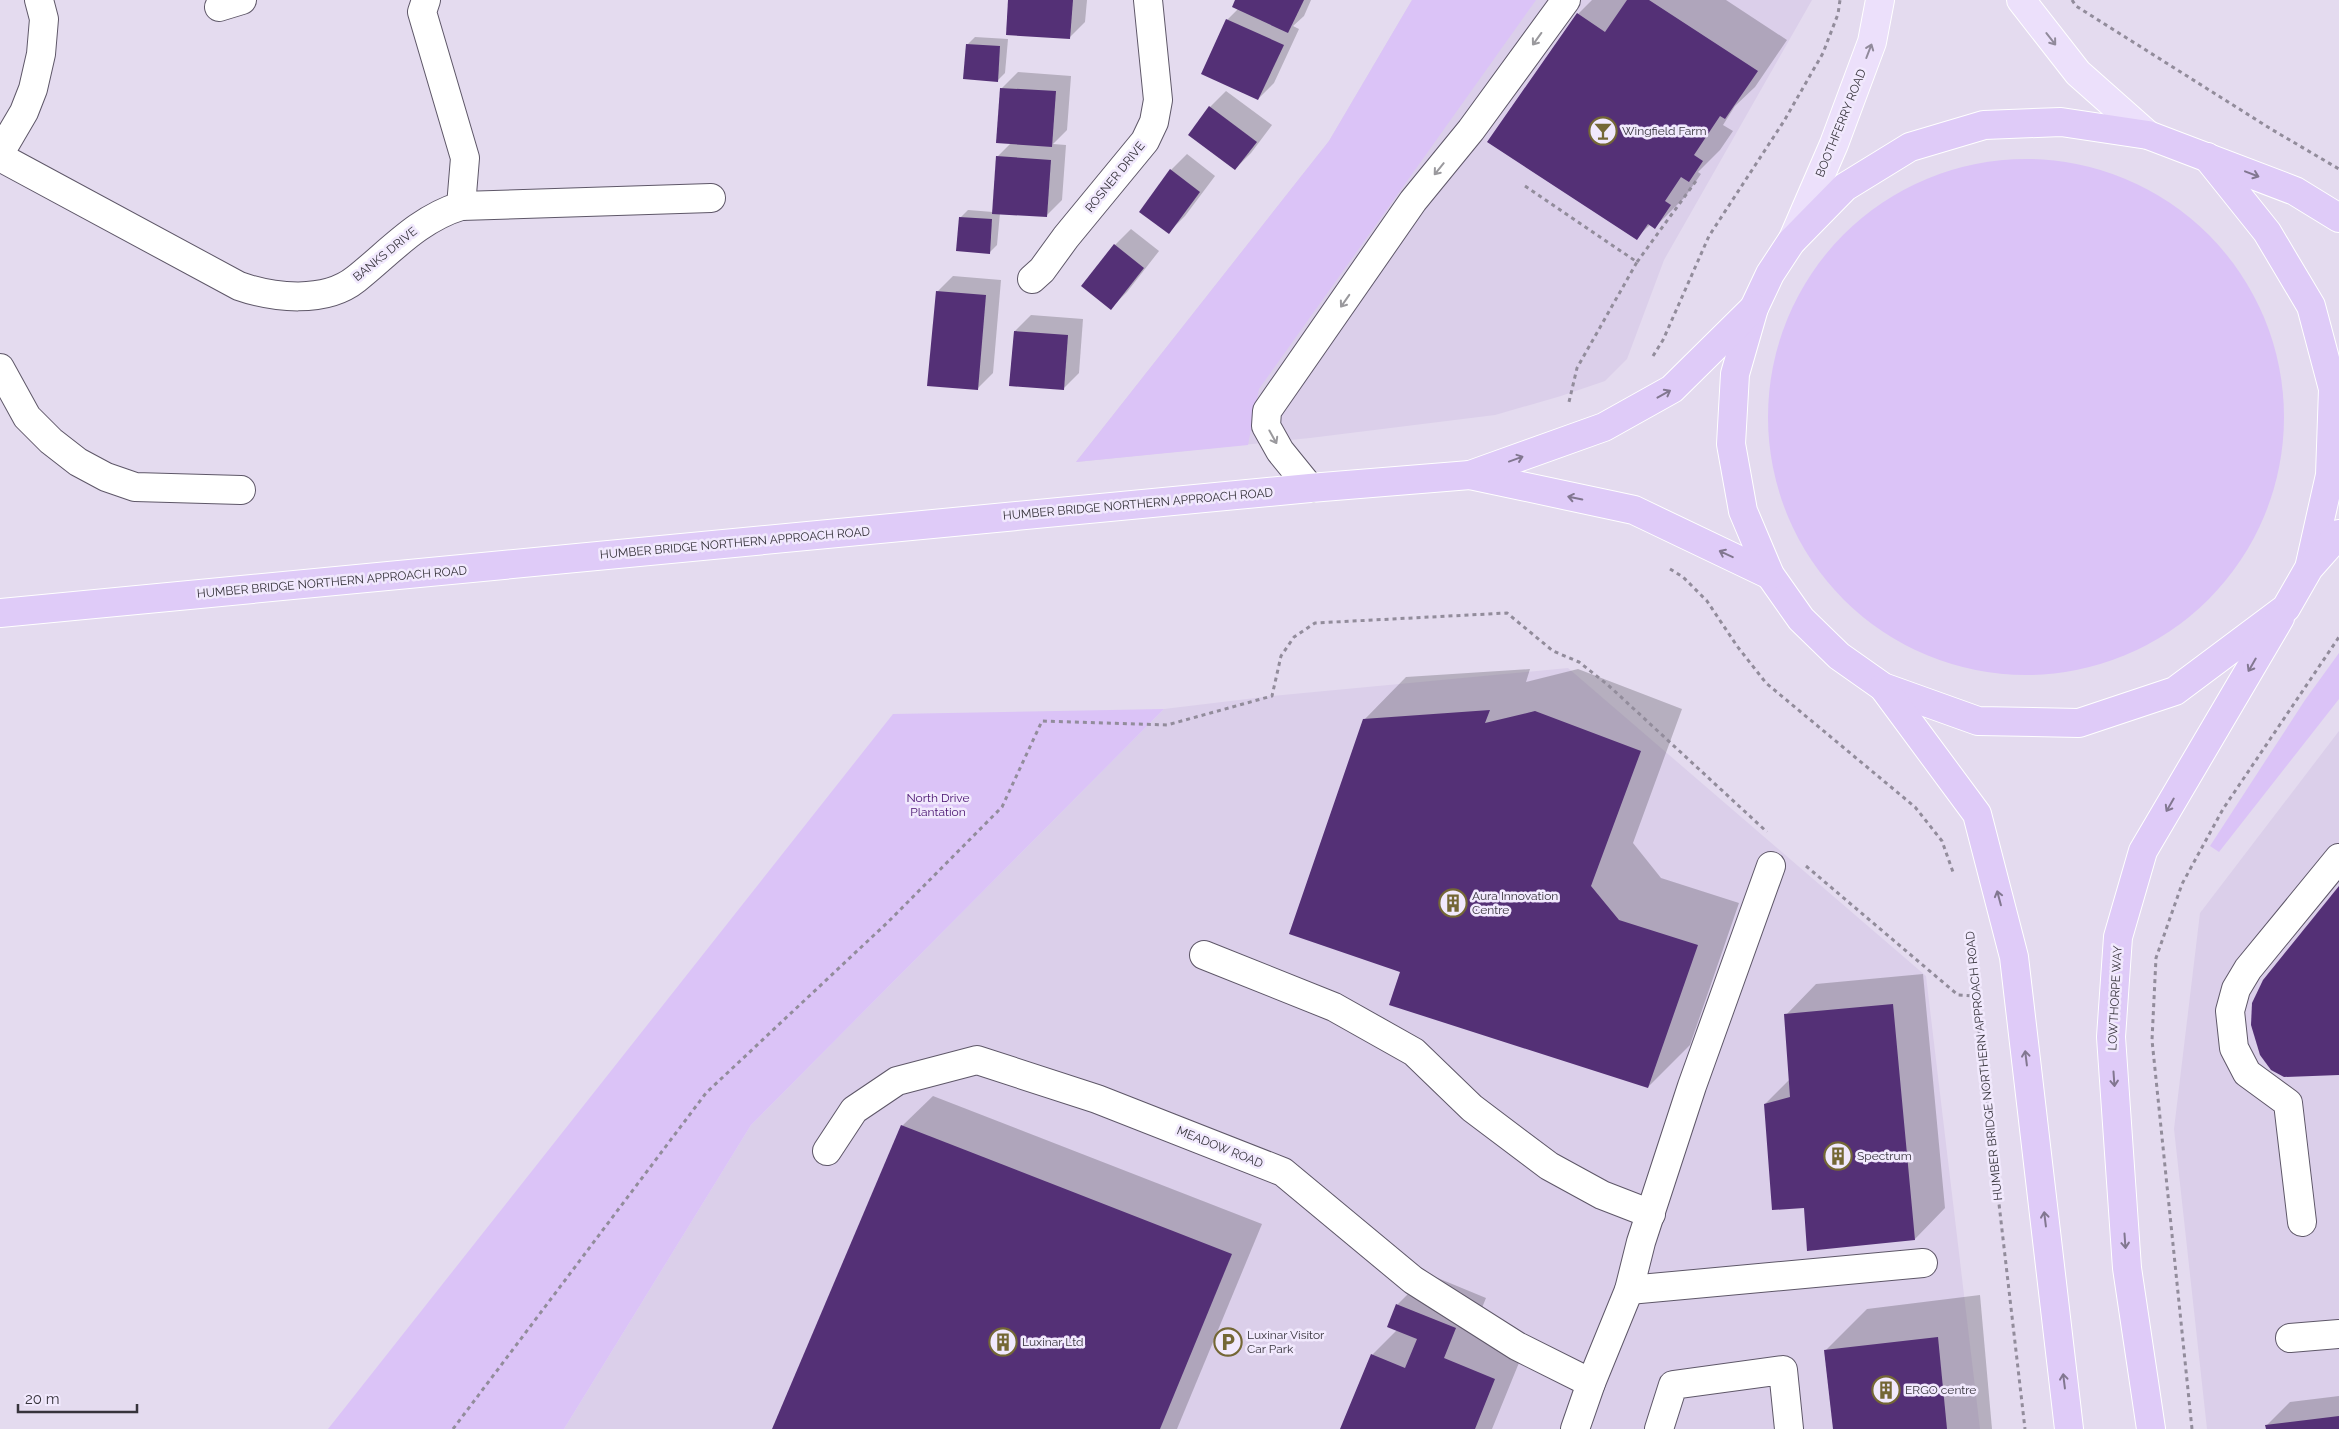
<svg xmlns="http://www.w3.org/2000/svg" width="2339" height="1429" viewBox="0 0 2339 1429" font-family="Raleway,sans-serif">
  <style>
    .built { fill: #dbcfea }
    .green { fill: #dbc3f7 }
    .shadow { fill: #0003 }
    .building { fill: #543076 }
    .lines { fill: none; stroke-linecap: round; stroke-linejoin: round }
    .minor-casing { stroke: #5e5768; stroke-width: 30 }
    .major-casing { stroke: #fff; stroke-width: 30 }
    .highway-casing { stroke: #fff; stroke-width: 30 }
    .path { stroke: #928c9b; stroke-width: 3; stroke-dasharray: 4 4; stroke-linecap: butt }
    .minor { stroke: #fff; stroke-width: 28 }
    .major { stroke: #ece0fb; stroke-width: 28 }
    .highway { stroke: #dfcbf8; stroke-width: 28 }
    .oneway { stroke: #9a999d }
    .oneway2 { stroke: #918a9b }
    .oneway3 { stroke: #827790 }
    .labels { text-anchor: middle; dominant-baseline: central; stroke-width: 5; stroke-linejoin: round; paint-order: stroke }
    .street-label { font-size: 12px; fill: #36333b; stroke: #f1e9fd }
    .poi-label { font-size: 12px; fill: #36333b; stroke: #f1e9fd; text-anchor: start }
    .park-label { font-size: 12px; fill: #47116e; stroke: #f1e9fd }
  </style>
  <rect width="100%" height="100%" fill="#e4dbef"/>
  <g class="built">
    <path d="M1412 0H1812L1664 260 1627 359 1605 381 1561 396 1495 415 1310 438 1076 462 1329 141Z"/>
    <path d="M1568 668 1926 976 1980 1429H564L751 1125 1164 709 1272 696Z"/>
    <path d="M2339 731V1429H2207L2174 1129 2200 913Z"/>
  </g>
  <g class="green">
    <path d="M1412 0H1536L1259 389 1248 445 1076 462 1329 141Z"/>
    <circle cx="2026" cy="417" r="258"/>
    <path d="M2339 653V699L2219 852 2210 846 2305 700Z"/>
    <path d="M1164 709 751 1125 564 1429H328L893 714Z"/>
  </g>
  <g class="shadow">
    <path d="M1009 0H1087L1085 22 1069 38Z"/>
    <path d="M1236 0H1311L1304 16 1293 26 1299 29 1274 83 1258 99 1227 20 1238 9Z"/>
    <path d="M1592 0H1726L1787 40 1755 87 1735 106 1723 125 1733 131 1720 150 1698 172 1701 174 1685 197 1655 227 1651 224 1636 238 1578 14Z"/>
    <path d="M975 37 1008 39 1005 73 997 81 967 45Z"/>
    <path d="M1018 72 1071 76 1067 130 1053 144 1066 145 1062 200 1046 216 1000 213 997 245 989 253 960 218 968 210 993 212 997 157 1011 143 1002 88Z"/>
    <path d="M1226 91 1272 125 1251 153 1235 169 1210 107Z"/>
    <path d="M1187 154 1215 176 1185 216 1169 232 1171 170Z"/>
    <path d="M1131 229 1159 251 1127 292 1111 308 1083 286 1115 245Z"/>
    <path d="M953 276 1001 280 993 373 977 389 937 292Z"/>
    <path d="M1031 315 1083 319 1079 373 1063 389 1015 331Z"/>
    <path d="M1530 669 1526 682 1578 669 1682 709 1633 843 1661 878 1739 903 1690 1045 1648 1087 1401 971 1364 720 1406 677Z"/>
    <path d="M1923 974 1945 1208 1915 1239 1805 1207 1765 1104 1790 1079 1786 1015 1816 984Z"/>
    <path d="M933 1096 1262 1224 1177 1429H773L902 1126Z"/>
    <path d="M1428 1274 1486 1298 1474 1327 1525 1348 1492 1429H1342L1373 1354 1397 1330 1389 1326 1398 1304Z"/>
    <path d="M1980 1295 1992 1429H1834L1825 1351 1867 1309Z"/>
    <path d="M2339 1396V1429H2267L2266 1426 2290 1402Z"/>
  </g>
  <g class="building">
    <path d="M1008 0H1073L1070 39 1006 35Z"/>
    <path d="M1235 0H1304L1288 33 1232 7Z"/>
    <path d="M1627 0H1649L1758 71 1725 119 1720 116 1694 155 1703 161 1689 182 1681 177 1665 201 1671 205 1655 229 1648 224 1637 240 1487 142 1577 13 1605 32Z"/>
    <path d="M1226 19 1284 45 1258 100 1201 74Z"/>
    <path d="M966 44 1000 46 998 82 963 79Z"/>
    <path d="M1000 88 1056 91 1052 147 996 143Z"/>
    <path d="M1209 106 1257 142 1235 170 1188 135Z"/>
    <path d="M996 156 1051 160 1047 217 992 214Z"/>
    <path d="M1170 169 1200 192 1169 234 1139 212Z"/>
    <path d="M959 217 992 219 990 254 956 251Z"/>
    <path d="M1114 244 1144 268 1111 310 1081 286Z"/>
    <path d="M936 291 986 295 978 390 927 386Z"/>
    <path d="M1014 331 1068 335 1064 390 1009 386Z"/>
    <path d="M1490 710 1485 723 1535 711 1641 751 1591 886 1619 920 1698 945 1648 1088 1389 1005 1400 972 1289 934 1363 719Z"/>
    <path d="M2339 886V1075L2284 1077 2271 1070 2260 1055 2251 1025 2252 1003 2263 980Z"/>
    <path d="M1893 1004 1915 1240 1807 1251 1804 1208 1772 1210 1764 1104 1790 1097 1784 1014Z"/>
    <path d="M901 1125 1232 1254 1160 1429H772Z"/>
    <path d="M1396 1304 1456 1328 1444 1358 1495 1379 1475 1429H1340L1371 1354 1405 1368 1417 1339 1387 1327Z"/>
    <path d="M1938 1337 1947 1429H1833L1824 1350Z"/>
    <path d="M2339 1416V1429H2266L2265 1425Z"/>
  </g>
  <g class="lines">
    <g class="minor-casing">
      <g id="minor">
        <path d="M426 0 422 12 465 158 461 206"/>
        <path d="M219 7 242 0"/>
        <path d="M0 153 24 112 33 89 41 54 44 19 39 0"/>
        <path d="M0 157 239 286C273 298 325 304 356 279 390 252 418 219 461 206L711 198"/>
        <path d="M1032 279 1042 270 1066 237 1145 141 1154 122 1158 100 1148 0"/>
        <path d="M0 368 27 417 51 441 78 462 106 477 135 487 241 490"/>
        <path d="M1310 488 1280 451 1266 426 1267 411 1413 201 1471 130 1566 0"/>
        <path d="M1204 955 1334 1007 1414 1052 1472 1108 1549 1166 1602 1195 1651 1214"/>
        <path d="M827 1151 854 1110 897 1081 977 1060 1097 1099 1283 1172 1413 1280 1517 1346 1591 1383"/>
        <path d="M2302 1222 2288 1103 2247 1073 2234 1048 2230 1011 2236 989 2248 969 2339 858"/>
        <path d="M1629 1290 1923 1263"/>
        <path d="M2290 1338 2339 1334"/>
        <path d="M1575 1429 1591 1383 1629 1290 1641 1242 1692 1086 1771 866"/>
        <path d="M1659 1429 1673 1385 1783 1370 1789 1429"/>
      </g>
    </g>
    <g class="major-casing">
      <g id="major">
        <path d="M2021 0 2078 73 2148 135"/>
        <path d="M1792 241 1834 144 1872 42 1880 0"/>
      </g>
    </g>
    <g class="highway-casing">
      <g id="highway">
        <path d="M2207 157 2267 232 2311 306 2333 389 2330 475 2310 564"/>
        <path d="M2339 218 2295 191 2148 135 2061 122 1984 125 1910 147 1845 187 1791 242 1770 274 1754 308 1735 374 1731 444 1743 511 1770 575 1801 619 1839 656 1883 687 1978 721 2079 723 2175 691 2286 608 2309 568 2339 534"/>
        <path d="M1470 475 1634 510 1770 575"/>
        <path d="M0 613 1310 488 1470 475 1604 427 1672 389 1754 308"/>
        <path d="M1883 687 1977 814 2014 957 2069 1429"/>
        <path d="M2151 1429 2127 1268 2111 1037 2118 937 2143 851 2280 618"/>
      </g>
    </g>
    <g class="path">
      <path d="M2072 0 2076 6 2271 129 2339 169"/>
      <path d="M1525 186 1637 262 1577 368 1569 402"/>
      <path d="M1637 262 1696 181"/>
      <path d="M1653 356 1663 340 1709 236 1784 121 1823 53 1838 14 1840 0"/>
      <path d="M1670 569 1683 577 1707 601 1737 646 1766 683 1915 807 1942 841 1954 875"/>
      <path d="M1806 866 1958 995 1975 996"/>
      <path d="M1972 942 1975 996 2025 1429"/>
      <path d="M453 1429 706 1093 889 921 1002 807 1042 721 1167 725 1272 696 1281 656 1294 637 1315 623 1507 613 1553 651 1579 662 1608 685 1767 832"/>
      <path d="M2192 1429 2152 1040 2156 958 2182 884 2223 809 2339 637"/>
    </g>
    <use href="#minor" class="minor"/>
    <use href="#major" class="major"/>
    <use href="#highway" class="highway"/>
  </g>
  <defs><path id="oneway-shaft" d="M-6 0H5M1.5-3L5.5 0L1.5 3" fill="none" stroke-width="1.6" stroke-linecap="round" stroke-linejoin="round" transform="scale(1.25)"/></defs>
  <g class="oneway">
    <use href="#oneway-shaft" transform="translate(1537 39) rotate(126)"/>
    <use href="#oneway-shaft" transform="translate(1439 169) rotate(129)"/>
    <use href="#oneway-shaft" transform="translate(1345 301) rotate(125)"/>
    <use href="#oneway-shaft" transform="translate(1273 437) rotate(61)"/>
  </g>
  <g class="oneway2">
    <use href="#oneway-shaft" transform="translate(2051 39) rotate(52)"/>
    <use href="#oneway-shaft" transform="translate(1869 51) rotate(-69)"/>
  </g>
  <g class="oneway3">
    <use href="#oneway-shaft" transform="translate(2252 174) rotate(21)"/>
    <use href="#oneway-shaft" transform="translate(1664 394) rotate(-29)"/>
    <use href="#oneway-shaft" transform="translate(1516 459) rotate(-20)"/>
    <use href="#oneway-shaft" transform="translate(1575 498) rotate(-168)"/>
    <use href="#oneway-shaft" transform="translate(1726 554) rotate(-155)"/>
    <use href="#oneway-shaft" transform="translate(2252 665) rotate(120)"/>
    <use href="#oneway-shaft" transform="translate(2170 805) rotate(120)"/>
    <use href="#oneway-shaft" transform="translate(1999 898) rotate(-105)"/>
    <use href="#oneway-shaft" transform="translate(2026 1058) rotate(-97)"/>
    <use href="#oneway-shaft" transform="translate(2114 1079) rotate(86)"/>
    <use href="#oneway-shaft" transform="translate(2045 1219) rotate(-97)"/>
    <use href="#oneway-shaft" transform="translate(2125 1241) rotate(86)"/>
    <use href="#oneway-shaft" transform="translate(2064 1381) rotate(-97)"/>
  </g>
  <defs>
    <g id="bar-ring" transform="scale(1.4375)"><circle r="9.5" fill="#f1e9fd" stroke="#746735" stroke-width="1.5"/><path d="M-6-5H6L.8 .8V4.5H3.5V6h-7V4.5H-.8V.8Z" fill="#746735"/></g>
    <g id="building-ring" transform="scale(1.4375)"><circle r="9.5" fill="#f1e9fd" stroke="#746735" stroke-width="1.5"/><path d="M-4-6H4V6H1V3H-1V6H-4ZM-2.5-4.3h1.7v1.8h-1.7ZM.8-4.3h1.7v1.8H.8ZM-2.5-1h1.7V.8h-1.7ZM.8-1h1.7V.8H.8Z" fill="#746735"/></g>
    <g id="parking-ring" transform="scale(1.4375)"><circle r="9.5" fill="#f1e9fd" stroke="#746735" stroke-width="1.5"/><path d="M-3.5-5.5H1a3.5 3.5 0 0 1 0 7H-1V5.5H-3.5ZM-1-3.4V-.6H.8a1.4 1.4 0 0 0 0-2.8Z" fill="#746735"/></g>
  </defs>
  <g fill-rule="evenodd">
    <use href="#bar-ring" x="1603" y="131"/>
    <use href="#building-ring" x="1453" y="903"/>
    <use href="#building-ring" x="1838" y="1156"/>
    <use href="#building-ring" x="1003" y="1342"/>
    <use href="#parking-ring" x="1228" y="1342"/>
    <use href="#building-ring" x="1886" y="1390"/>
  </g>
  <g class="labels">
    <g class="street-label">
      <text transform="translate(1841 123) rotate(-68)">BOOTHFERRY ROAD</text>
      <text transform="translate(1115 177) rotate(-51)">ROSNER DRIVE</text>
      <text transform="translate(385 254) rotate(-39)">BANKS DRIVE</text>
      <text transform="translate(1138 504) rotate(-5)">HUMBER BRIDGE NORTHERN APPROACH ROAD</text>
      <text transform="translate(735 543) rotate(-5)">HUMBER BRIDGE NORTHERN APPROACH ROAD</text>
      <text transform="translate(332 582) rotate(-5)">HUMBER BRIDGE NORTHERN APPROACH ROAD</text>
      <text transform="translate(2115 998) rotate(-87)">LOWTHORPE WAY</text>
      <text transform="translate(1984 1066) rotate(-96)">HUMBER BRIDGE NORTHERN APPROACH ROAD</text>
      <text transform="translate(1220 1147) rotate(22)">MEADOW ROAD</text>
    </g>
    <g class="poi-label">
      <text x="1622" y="131">Wingfield Farm</text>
      <text x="1472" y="896">Aura Innovation<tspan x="1472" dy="14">Centre</tspan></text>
      <text x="1857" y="1156">Spectrum</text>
      <text x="1247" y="1335">Luxinar Visitor<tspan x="1247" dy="14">Car Park</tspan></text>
      <text x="1022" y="1342">Luxinar Ltd</text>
      <text x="1905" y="1390">ERGO centre</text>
    </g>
    <g class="park-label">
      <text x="938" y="798">North Drive<tspan x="938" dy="14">Plantation</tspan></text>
    </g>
  </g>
  <path d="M18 1404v8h119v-8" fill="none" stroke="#36333b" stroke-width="2.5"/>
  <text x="25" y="1404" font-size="15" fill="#36333b" stroke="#f1e9fd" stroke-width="4" paint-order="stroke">20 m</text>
</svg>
